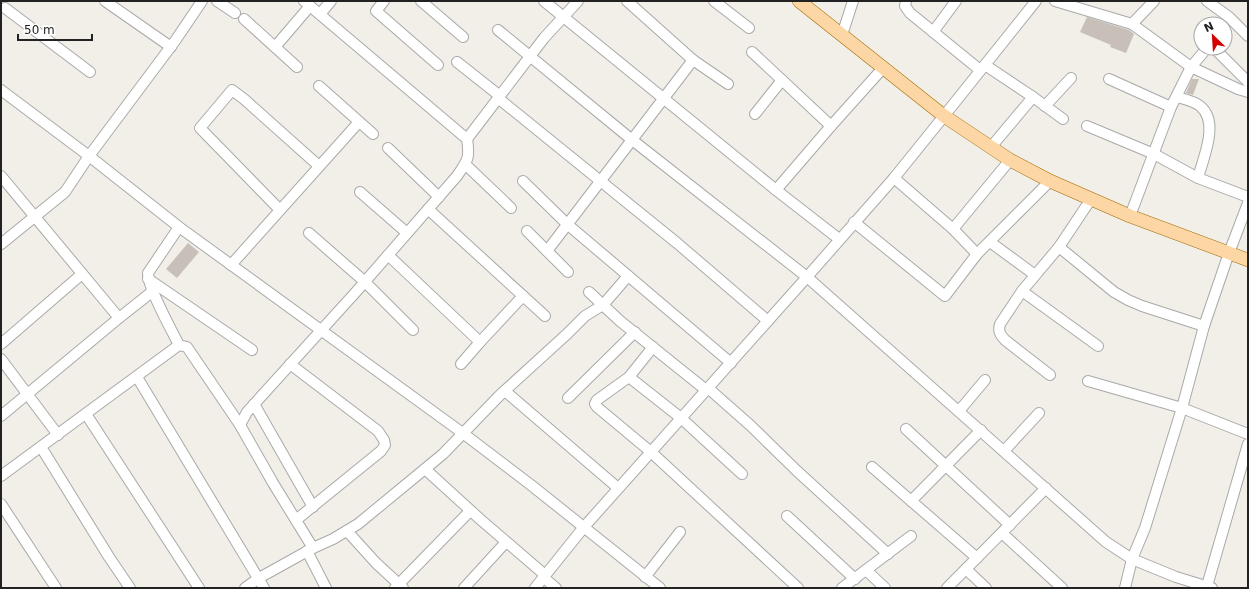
<svg xmlns="http://www.w3.org/2000/svg" width="1249" height="589" viewBox="0 0 1249 589" font-family="'DejaVu Sans',sans-serif">
  <style>
    .building { fill: #c7bfb8 }
    .lines { fill: none; stroke-linecap: round; stroke-linejoin: round }
    .minor-casing { stroke: #a9a9a9; stroke-width: 12 }
    .major-casing { stroke: #a06b00; stroke-width: 14 }
    .minor { stroke: #fff; stroke-width: 10 }
    .major { stroke: #fcd6a4; stroke-width: 13 }
  </style>
  <rect width="100%" height="100%" fill="#f2efe9"/>
  <g class="building">
    <path d="M1087 17 1129 30 1134 34 1126 53 1110 47 1111 45 1080 32Z"/>
    <path d="M1192 79H1199L1193 95 1186 93Z"/>
    <path d="M188 243 199 252 177 278 166 269Z"/>
  </g>
  <g class="lines">
    <g class="minor-casing">
      <g id="minor">
        <path d="M105 1 171 47"/>
        <path d="M217 1 235 13"/>
        <path d="M384 1 376 11 438 65"/>
        <path d="M421 1 463 37"/>
        <path d="M544 1 776 190 839 239"/>
        <path d="M627 1 693 60 728 84"/>
        <path d="M714 1 749 28"/>
        <path d="M906 1 905 6 910 13 980 70"/>
        <path d="M1055 1 1132 24 1191 67 1207 48"/>
        <path d="M1207 1 1229 17 1248 36"/>
        <path d="M5 8 90 72"/>
        <path d="M320 14 331 1"/>
        <path d="M244 19 297 67"/>
        <path d="M1132 24 1154 1"/>
        <path d="M498 30 631 139 807 277 1106 542 1132 559 1176 577 1212 588"/>
        <path d="M933 32 956 1"/>
        <path d="M842 35 853 1"/>
        <path d="M275 47 310 6"/>
        <path d="M1214 48 1248 82"/>
        <path d="M752 52 831 126"/>
        <path d="M457 62 500 96"/>
        <path d="M985 65 1033 97 1063 119"/>
        <path d="M1109 79 1171 107"/>
        <path d="M319 86 373 134"/>
        <path d="M1 90 89 156 179 227 464 434 531 485 660 588"/>
        <path d="M1177 97C1184 99 1194 101 1200 106 1220 122 1203 158 1198 178"/>
        <path d="M498 98 677 243 768 321"/>
        <path d="M1045 106 1071 78"/>
        <path d="M755 114 782 80"/>
        <path d="M1087 126 1154 154 1198 178 1248 197"/>
        <path d="M467 139 544 38 578 1"/>
        <path d="M991 147 1033 97"/>
        <path d="M388 148 439 197"/>
        <path d="M465 164 511 208"/>
        <path d="M1 176 119 318"/>
        <path d="M894 178 953 229 977 254"/>
        <path d="M523 181 567 224 731 363"/>
        <path d="M776 190 831 126 883 68"/>
        <path d="M360 192 407 233"/>
        <path d="M428 209 545 316"/>
        <path d="M280 210 200 128 232 90 244 99 319 166"/>
        <path d="M1130 216 1171 107 1191 67 1238 89 1248 92"/>
        <path d="M854 222 945 296 977 254 1050 181"/>
        <path d="M179 227 148 273C148 288 171 329 179 345L187 347 240 425 273 483 313 548"/>
        <path d="M953 229 1010 160"/>
        <path d="M527 231 568 272"/>
        <path d="M309 233 364 281 413 330"/>
        <path d="M990 242 1035 275"/>
        <path d="M1 244 65 192 89 156 175 41 202 1"/>
        <path d="M1059 247 1114 292 1128 300 1142 306 1204 326"/>
        <path d="M547 251 693 60"/>
        <path d="M388 255 480 342 523 296"/>
        <path d="M231 265 359 122"/>
        <path d="M148 279 252 350"/>
        <path d="M1022 291 1098 346"/>
        <path d="M589 292 620 321 706 390"/>
        <path d="M1 344 82 274"/>
        <path d="M653 347 629 377 597 400 595 404 597 407 651 452 798 588"/>
        <path d="M1 359 58 435"/>
        <path d="M290 364 378 431 384 440 385 445 381 451 296 520"/>
        <path d="M461 364 480 342"/>
        <path d="M1050 375 1005 340C1000 335 998 331 1000 324L1022 291 1059 247 1091 199"/>
        <path d="M137 377 264 588"/>
        <path d="M629 377 681 418 742 474"/>
        <path d="M1088 381 1182 408 1248 434"/>
        <path d="M708 388 751 426 797 471 888 554"/>
        <path d="M505 391 618 488"/>
        <path d="M568 398 635 332"/>
        <path d="M254 404 313 507"/>
        <path d="M959 411 985 380"/>
        <path d="M86 414 199 588"/>
        <path d="M1 416 119 318 153 291"/>
        <path d="M240 425 247 412 355 293 457 176C468 160 470 158 467 139L304 1"/>
        <path d="M906 429 1010 525"/>
        <path d="M41 447 109 557 130 588"/>
        <path d="M1004 451 1039 413"/>
        <path d="M872 467 977 558"/>
        <path d="M425 469 481 520 545 575"/>
        <path d="M1 476 179 345"/>
        <path d="M911 501 981 430"/>
        <path d="M1 504 56 588"/>
        <path d="M787 516 855 579"/>
        <path d="M347 531 376 563 403 588"/>
        <path d="M1002 533 1062 588"/>
        <path d="M307 551 326 588"/>
        <path d="M966 569 986 588"/>
        <path d="M866 570 885 588"/>
        <path d="M543 577 556 588"/>
        <path d="M645 577 680 532"/>
        <path d="M1207 586 1248 444"/>
        <path d="M245 588 259 578 313 548 333 539 358 524 443 454 500 395 567 334 585 316 603 305 628 276"/>
        <path d="M395 588 470 511"/>
        <path d="M464 588 506 542"/>
        <path d="M535 588 584 527 807 277 894 178 944 116 1036 1"/>
        <path d="M842 588 911 536"/>
        <path d="M947 588 1046 488"/>
        <path d="M1125 588 1132 559 1145 528 1182 408 1204 326 1229 253 1248 203"/>
      </g>
    </g>
    <g class="major-casing">
      <path id="major" d="M799 1 944 116 1010 160 1050 181 1130 216 1248 260"/>
    </g>
    <use href="#minor" class="minor"/>
    <use href="#major" class="major"/>
  </g>
  <rect width="1249" height="589" fill="none" stroke="#222222" stroke-width="4"/>
  <g transform="translate(1213 36) rotate(335)"><circle r="19" fill="#ffffff" stroke="#a7a7a7"/>
  <path d="M0-3L7 15L0 10L-7 15Z" fill="#d40000"/>
  <text y="-6" font-size="11" font-weight="bold" text-anchor="middle" fill="#222222">N</text>
  </g>
  <path d="M18 34v6h74v-6" fill="none" stroke="#222222" stroke-width="2"/>
  <text x="24" y="34" font-size="12" fill="#222222" stroke="#ffffff" stroke-width="3" paint-order="stroke">50 m</text>
</svg>
